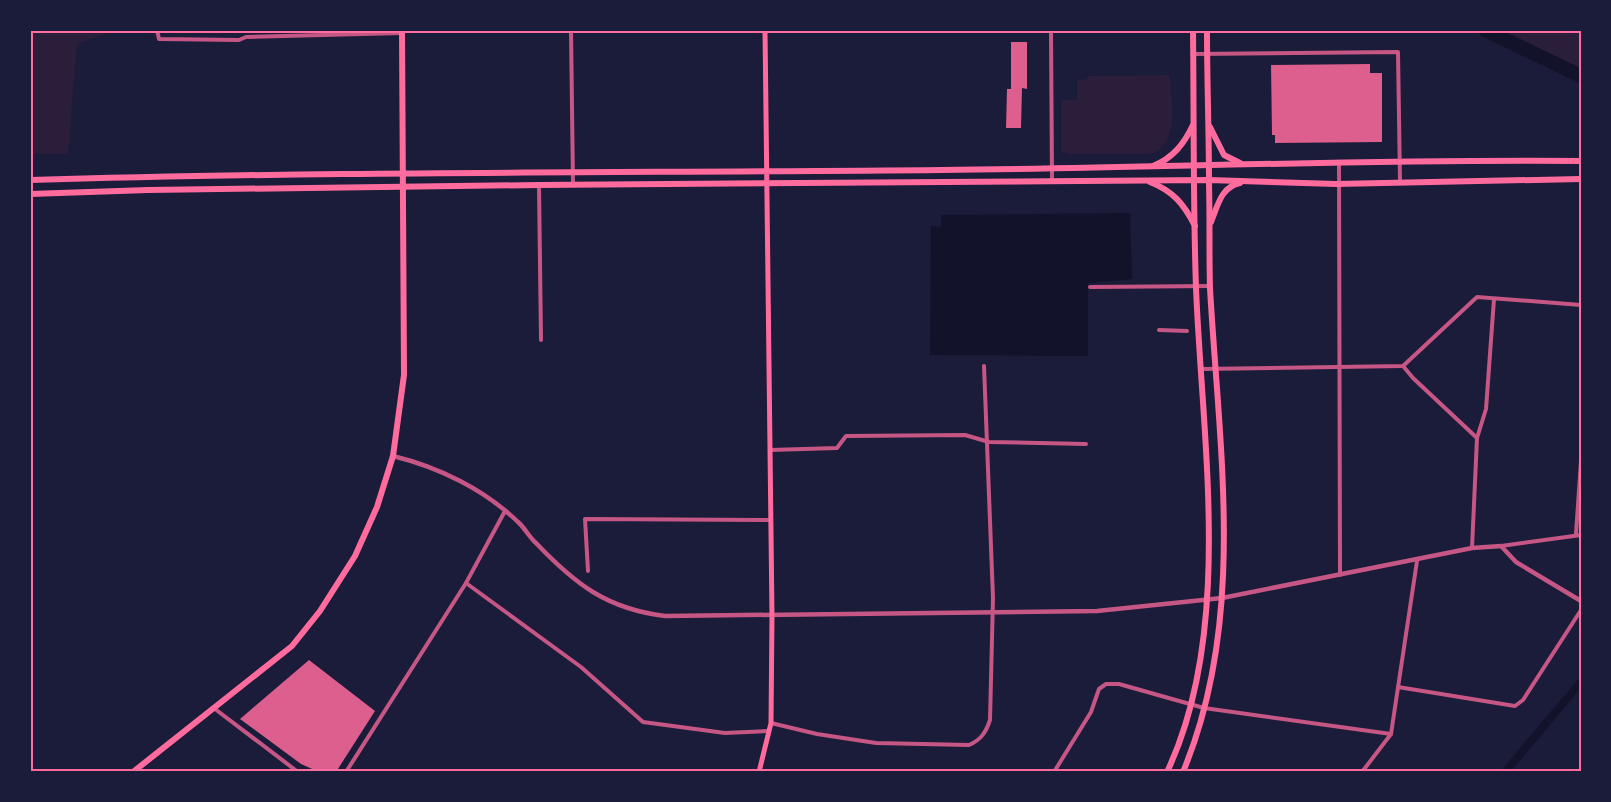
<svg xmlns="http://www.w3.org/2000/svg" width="1611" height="802" viewBox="0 0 1611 802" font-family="'Fira Sans Condensed',sans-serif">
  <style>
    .green { fill: #2a1e3b }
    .water { fill: #12122b }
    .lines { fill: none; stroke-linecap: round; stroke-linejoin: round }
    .canal { stroke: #12122b; stroke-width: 8 }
    .river { stroke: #12122b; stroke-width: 14 }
    .building { fill: #dd5f8e }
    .minor { stroke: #c65784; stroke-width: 4 }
    .tertiary { stroke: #c65784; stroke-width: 4.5 }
    .secondary { stroke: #ff6b9d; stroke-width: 5 }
    .primary { stroke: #ff6b9d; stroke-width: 6 }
    .neatline { fill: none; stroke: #ff6b9d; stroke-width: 2 }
  </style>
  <rect width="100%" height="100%" fill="#1b1b3a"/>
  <g class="green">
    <path d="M30 30H117L77 44 68 154H30Z"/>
    <path d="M1502 30H1581V68L1570 63Z"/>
    <path d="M1170 75C1171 102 1181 143 1151 154H1070L1061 152V100H1077V80L1087 79 1088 76Z"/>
  </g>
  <path class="water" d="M1130 213 1132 279 1088 283V356L930 355 931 226 941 227V215Z"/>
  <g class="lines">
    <path class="canal" d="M1505 772 1581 682"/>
    <path class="river" d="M1485 30 1581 76"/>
  </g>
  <g class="building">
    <path d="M1011 42H1027V89L1022 88 1021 128H1006L1007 89H1011Z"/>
    <path d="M1370 64V73H1382V142L1275 143V135H1272L1271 65Z"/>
    <path d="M309 660 375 711 336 772H319L301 764 240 719Z"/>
  </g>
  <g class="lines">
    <g class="minor">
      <path d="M157 30 159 39 239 40 246 37 402 33"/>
      <path d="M571 30 573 184"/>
      <path d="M1051 30 1052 181"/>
      <path d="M1194 54 1398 52 1400 181"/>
      <path d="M1339 163 1340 575"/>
      <path d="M539 185 541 340"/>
      <path d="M1090 287 1210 286"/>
      <path d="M1159 330 1187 331"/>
      <path d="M1403 366 1413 378 1477 438"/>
      <path d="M1201 369 1403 366 1477 297 1581 305"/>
      <path d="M770 450 837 448 846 436 965 435 989 442 1086 444"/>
      <path d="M1576 534 1581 461"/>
      <path d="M1501 546 1581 535"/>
      <path d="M1472 548 1477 438 1486 409 1494 299"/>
      <path d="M588 571 585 519 771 520"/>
      <path d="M466 583 581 667 643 722 725 733 769 731"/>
      <path d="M1398 687 1515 706 1523 700 1581 610"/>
      <path d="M215 709 298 772"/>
      <path d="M771 723 817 734 876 743 969 745C981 740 986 732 990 720L993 598 984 366"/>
      <path d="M346 772 466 583 505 511"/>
      <path d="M1054 772 1091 712 1099 689 1106 684H1119L1204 708 1391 734"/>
      <path d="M1362 772 1391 734 1417 561"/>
    </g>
    <path class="tertiary" d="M393 456C438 467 484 489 518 522 525 528 529 537 536 543 575 584 607 609 665 616L1097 611 1222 598 1472 548 1501 546 1516 562 1581 601"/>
    <path class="secondary" d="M759 772 771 723 772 616 765 30"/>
    <g class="primary">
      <path d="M1210 127 1224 155 1240 163"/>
      <path d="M1153 166C1173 158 1184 144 1193 125"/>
      <path d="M30 180C334 171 638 173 942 170 1155 168 1368 159 1581 161"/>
      <path d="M1150 182C1173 191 1184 204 1195 226"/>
      <path d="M30 194 148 190 539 185 1209 180 1336 184 1581 179"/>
      <path d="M1211 222C1218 205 1221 187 1240 183"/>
      <path d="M133 772 292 646 320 611 355 556 377 507 393 456 404 375 402 30"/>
      <path d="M1167 772C1234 631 1202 440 1196 288 1193 202 1194 116 1193 30"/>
      <path d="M1183 772C1247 619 1219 449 1210 288 1209 254 1210 219 1209 184 1209 133 1207 81 1207 30"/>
    </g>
  </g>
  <rect width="1611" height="802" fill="none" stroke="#1b1b3a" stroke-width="63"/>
  <rect x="32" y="32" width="1548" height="738" class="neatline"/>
</svg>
